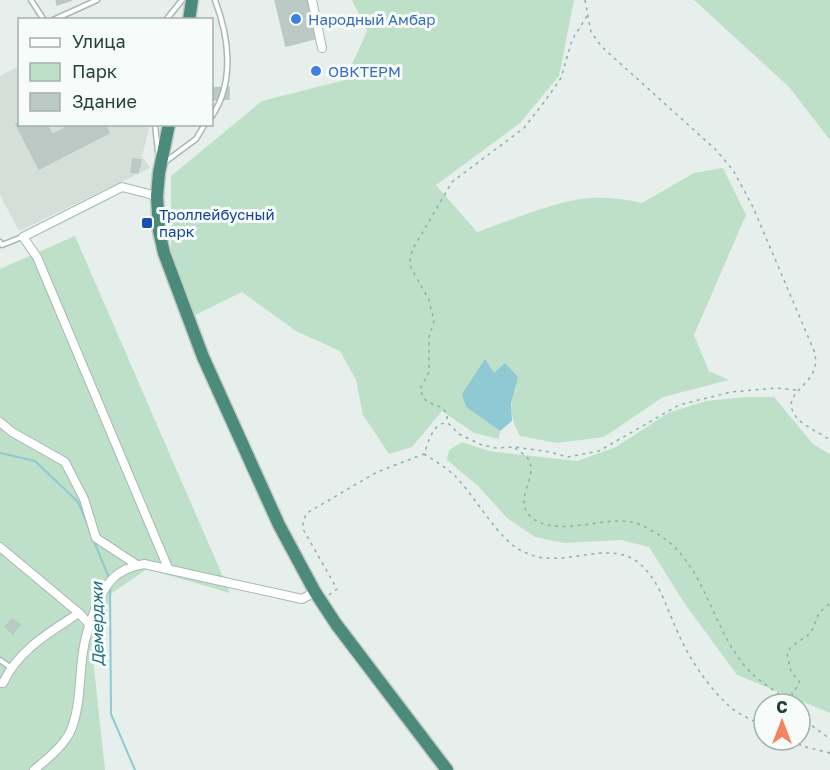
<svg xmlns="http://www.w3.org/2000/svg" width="830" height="770" viewBox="0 0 830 770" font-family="'Golos Text',sans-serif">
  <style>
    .built { fill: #d4dfda }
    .green { fill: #bfe0c8 }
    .water { fill: #8ec9d4 }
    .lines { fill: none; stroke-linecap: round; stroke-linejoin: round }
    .stream { stroke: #8ec9d4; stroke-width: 2 }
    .building { fill: #bbcac4; stroke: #b8c9c2; stroke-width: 1.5 }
    .service-casing { stroke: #a8b8b2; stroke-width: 7 }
    .minor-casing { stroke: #a8b8b2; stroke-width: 10 }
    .trunk-casing { stroke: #c2cac8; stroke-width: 15 }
    .path { stroke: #86b3a5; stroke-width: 1.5; stroke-dasharray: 3 4.5; stroke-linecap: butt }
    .service { stroke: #fff; stroke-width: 4 }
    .minor { stroke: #fff; stroke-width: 8 }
    .trunk { stroke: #4c8a7c; stroke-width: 12 }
    .shop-dot { fill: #3f7fe0; stroke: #f7fbf9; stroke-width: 2 }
    .transit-dot { fill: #1a4fb4; stroke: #f7fbf9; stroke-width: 2 }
    .labels { text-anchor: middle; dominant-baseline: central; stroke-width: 6; stroke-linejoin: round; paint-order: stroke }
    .shop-label { font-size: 15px; fill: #366cbe; stroke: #f7fbf9; text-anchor: start }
    .transit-label { font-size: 15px; fill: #164399; stroke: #f7fbf9; text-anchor: start }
    .water-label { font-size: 16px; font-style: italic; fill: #1c6f80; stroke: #f7fbf9 }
  </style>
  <rect width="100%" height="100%" fill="#e6efeb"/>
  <path class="built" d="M19 66 20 124 150 125 142 156 150 168 19 231 0 195V76Z"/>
  <g class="green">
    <path d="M352 0H574L559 76 520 123 436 185 477 232C509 221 558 200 590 198 608 197 625 199 642 203L694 173 723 168 746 215 694 335 709 371 729 380 663 397 604 437 557 443 520 436C507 412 511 401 518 377L466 407 500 431 499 439 474 433 442 411 412 447 389 454 363 415 356 380 340 351 296 331 242 292 195 315 171 251V176L262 101 345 80 367 31Z"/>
    <path d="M694 0H830V140L789 87Z"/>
    <path d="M75 236 230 593 147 569 112 593 93 659 105 770H0V269Z"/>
    <path d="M745 397H774L813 444 830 454V713L737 675 685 604 649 547 621 540 564 543 535 537 507 518 478 486 447 460 449 450 462 442 489 451 577 461 616 447 668 413 706 401Z"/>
  </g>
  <path class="water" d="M485 359 494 373 505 363 518 377 511 404 512 421 500 431 466 407 462 394Z"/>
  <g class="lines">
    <g class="stream">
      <path d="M0 453 35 461 78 502 91 533"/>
      <path d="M93 539 109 578"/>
      <path d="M110 586 111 714 135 770"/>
    </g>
  </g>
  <g class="building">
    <path d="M56 0H72L57 5Z"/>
    <path d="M275 0H309L318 38 286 46Z"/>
    <path d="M229 87V99L212 100V88Z"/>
    <path d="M20 122V124H47L52 135 72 124H105L109 133 39 169 16 124Z"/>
    <path d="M133 159 141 160 138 173 131 172Z"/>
    <path d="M12 619 20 625 13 634 5 627Z"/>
  </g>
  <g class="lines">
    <g class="service-casing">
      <g id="service">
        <path d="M31 0 44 20"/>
        <path d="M53 20 97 0"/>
        <path d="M166 20 182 0"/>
        <path d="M212 116C235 81 229 37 215 0"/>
        <path d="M155 124 158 152"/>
        <path d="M165 162 196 139 205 124"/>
        <path d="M0 242 2 245 22 237"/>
        <path d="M0 660 10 667"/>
      </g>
    </g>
    <g class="minor-casing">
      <g id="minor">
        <path d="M312 0 322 48"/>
        <path d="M157 196 122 187 23 237 37 257 168 568"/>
        <path d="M0 422 12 432 65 462 84 499 96 538 137 565"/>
        <path d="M0 547 79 613 89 624"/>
        <path d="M0 683H3C18 650 50 632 79 613"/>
        <path d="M34 770C47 759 64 746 71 730 81 705 79 677 83 652 85 636 90 622 96 607 106 582 116 569 144 564L302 599 315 592"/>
      </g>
    </g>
    <g class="trunk-casing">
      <g id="trunk">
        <path d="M189 20 192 0"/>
        <path d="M169 124 159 173 157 196 159 231 164 253 203 357 279 525 315 592 336 624 447 770"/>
      </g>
    </g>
    <g class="path">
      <path d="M585 0 591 32 602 47 715 149 733 170 752 205 815 353C816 361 816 369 811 376 803 389 780 399 798 419 806 427 820 433 830 440"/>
      <path d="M587 16 572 40 561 78 545 101 524 128 452 182 414 247 410 257 411 268 429 300 434 321 429 337V372L420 389 424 399 434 405 441 407 446 412 448 423 459 434 482 445 496 448 515 447 550 452 568 457 599 451 679 405 731 392 776 388 796 390"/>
      <path d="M515 448C519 451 527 456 529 460 538 478 513 499 530 516 554 539 603 516 632 522 642 524 652 531 661 536 705 566 711 625 744 665 757 681 777 692 794 704"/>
      <path d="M424 454C434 460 445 467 454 475 475 495 499 542 524 552 531 555 539 558 546 558 576 561 613 542 639 563 661 582 667 610 679 635 690 660 708 686 728 705 737 714 753 720 764 726"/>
      <path d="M329 595 337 589 303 529V521L307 513 377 472 424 454C428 443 433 422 447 423"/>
      <path d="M794 703 792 693 799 685V681L791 672 787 653 791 647 811 633 819 613 830 603"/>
      <path d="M800 717 830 739"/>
      <path d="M792 740 802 746 830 753"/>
    </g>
    <use href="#service" class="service"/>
    <use href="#minor" class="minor"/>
    <use href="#trunk" class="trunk"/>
  </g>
  <g class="shop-dot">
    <circle cx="296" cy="19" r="6"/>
    <circle cx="316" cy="71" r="6"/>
  </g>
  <rect class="transit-dot" x="141" y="217" width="12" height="12" rx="3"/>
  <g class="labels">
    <g class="shop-label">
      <text x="308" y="19">Народный Амбар</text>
      <text x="328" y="71">ОВКТЕРМ</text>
    </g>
    <g class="transit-label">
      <text x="159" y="214">Троллейбусный<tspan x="159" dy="17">парк</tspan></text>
    </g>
    <g class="water-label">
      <text transform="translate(97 624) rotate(-91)">Демерджи</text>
    </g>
  </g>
  <rect x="18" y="18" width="195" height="108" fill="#f7fbf9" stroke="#a3b1ad" stroke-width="1.5"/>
  <rect x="30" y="38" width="30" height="9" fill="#ffffff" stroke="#a3b1ad" stroke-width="1.5"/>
  <text x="72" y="48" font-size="18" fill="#24423a">Улица</text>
  <rect x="30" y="63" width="30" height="18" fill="#bfe0c8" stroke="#a3b1ad" stroke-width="1.5"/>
  <text x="72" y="78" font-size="18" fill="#24423a">Парк</text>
  <rect x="30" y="93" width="30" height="18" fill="#bbcac4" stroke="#a3b1ad" stroke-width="1.5"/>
  <text x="72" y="108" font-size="18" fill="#24423a">Здание</text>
  <g transform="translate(782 722)"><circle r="28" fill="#f7fbf9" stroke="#a3b1ad" stroke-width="1.5"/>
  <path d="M0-4.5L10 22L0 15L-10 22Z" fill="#f4845f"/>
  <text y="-9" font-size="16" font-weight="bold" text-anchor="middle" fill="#24423a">С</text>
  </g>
</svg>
